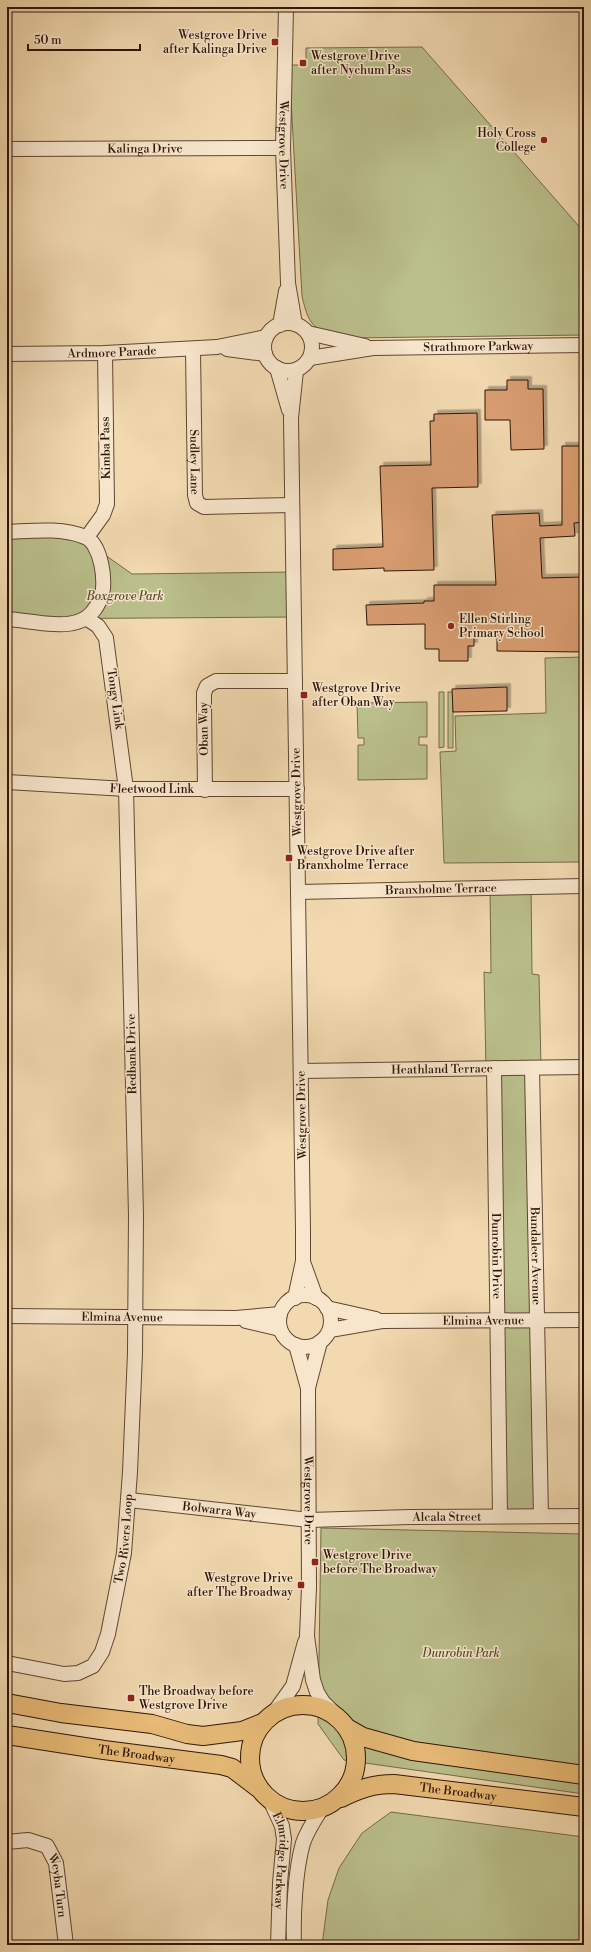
<svg xmlns="http://www.w3.org/2000/svg" width="591" height="1952" viewBox="0 0 591 1952" font-family="'Libre Bodoni',serif">
  <style>
    .green { fill: #babf8b; stroke: #746a4a }
    .building { fill: #d89d71; stroke: #2f1508; filter: url(#shadow) }
    .lines { fill: none; stroke-linecap: round; stroke-linejoin: round }
    .minor-casing { stroke: #604632; stroke-width: 16 }
    .major-casing { stroke: #2f1508; stroke-width: 20 }
    .minor { stroke: #f7e6cc; stroke-width: 14 }
    .major { stroke: #e9bc78; stroke-width: 18 }
    .poi-dot { fill: #8f2418; stroke: #f7e6cc; stroke-width: 1.5 }
    .labels { text-anchor: middle; dominant-baseline: central; stroke-width: 3; stroke-linejoin: round; paint-order: stroke }
    .poi-label { font-size: 12px; fill: #2f1508; stroke: #f7e6cc; text-anchor: start }
    .street-label { font-size: 12px; fill: #2f1508; stroke: #f7e6cc }
    .park-label { font-size: 12px; font-style: italic; fill: #59482f; stroke: #f7e6cc }
  </style>
  <defs>
    <filter id="shadow"><feDropShadow dx="3.5" dy="-3.5" stdDeviation="0" flood-color="#0004"/></filter>
  </defs>
  <rect width="100%" height="100%" fill="#f2d9b0"/>
  <filter id="stains"><feTurbulence type="fractalNoise" baseFrequency=".005" numOctaves="4"/><feColorMatrix values="0 0 0 0 .2 0 0 0 0 .09 0 0 0 0 .02 0 0 0 .5 -.17"/></filter>
  <radialGradient id="worn" r=".72"><stop offset=".6" stop-color="#630" stop-opacity="0"/><stop offset="1" stop-color="#630" stop-opacity=".3"/></radialGradient>
  <g class="green">
    <path d="M422 47 584 232V335L349 338C316 329 310 332 302 296L289 65H306V48Z"/>
    <path d="M65 531 98 550 132 574 294 572 295 617 7 619V532Z"/>
    <path d="M584 657V862L444 863 440 752 456 751 455 716 546 713 545 658Z"/>
    <path d="M439 692H444V747L439 748Z"/>
    <rect x="448" y="692" width="5" height="56"/>
    <path d="M427 702V737H419V745H427V779L358 780V745H364V738H358L357 703Z"/>
    <path d="M531 884 532 974 539 975 541 1067 532 1068 541 1516H500L494 1068H486L484 972 491 973 490 888Z"/>
    <path d="M321 1528 584 1534V1794L344 1760 318 1724Z"/>
    <path d="M391 1812 584 1837V1945H322L328 1900 339 1868 362 1833Z"/>
  </g>
  <g class="building">
    <path d="M507 380H528V389H543L544 449 511 450 510 420H485V390H507Z"/>
    <path d="M477 413 478 487 432 488 434 570 384 571V568L333 570V549L383 547 380 466 431 465 430 421H434V414Z"/>
    <path d="M562 446H584V522L574 523 575 536 540 538 542 578 584 577V652L497 651V633L474 634V646H468V661H439V649H425V624L367 625 366 605 424 603V601H434V585H496L492 515 539 513 540 526 562 525Z"/>
    <path d="M507 687V711L453 712 452 689Z"/>
  </g>
  <g class="lines">
    <g class="minor-casing">
      <g id="minor">
        <path id="s1" d="M286 7 283 148 288 283 295 324"/>
        <path id="s2" d="M7 149 283 148"/>
        <circle cx="288" cy="347" r="24"/>
        <path d="M280 325 286 291"/>
        <path d="M308 333 365 346"/>
        <path id="s3" d="M193 349 195 495 197 503 204 507 292 505"/>
        <path d="M227 349 265 354"/>
        <path id="s4" d="M7 354 105 353 217 347 266 337"/>
        <path id="s5" d="M310 358 373 348 584 345"/>
        <path d="M277 368 289 410"/>
        <path d="M7 532C32 531 61 527 85 537 101 543 107 583 101 597 97 609 88 619 77 622 59 628 26 620 7 619"/>
        <path d="M87 537 103 515 107 504 105 353"/>
        <path id="s6" d="M7 782 126 789H297"/>
        <path d="M205 790 204 703V693L207 686 216 681H295"/>
        <path id="s7" d="M298 892 584 886"/>
        <path id="s8" d="M494 1068 500 1516"/>
        <path id="s9" d="M532 1068 541 1516"/>
        <path id="s10" d="M301 1071 584 1067"/>
        <path d="M303 1262 316 1298"/>
        <circle cx="305" cy="1321" r="26"/>
        <path d="M295 1298 303 1261V1230L291 418 296 371"/>
        <path d="M327 1308 376 1319"/>
        <path id="s11" d="M7 1316 236 1318 280 1314"/>
        <path d="M246 1321 280 1329"/>
        <path id="s12" d="M330 1330 382 1321 584 1320"/>
        <path id="s13" d="M320 1342 308 1388 309 1587 307 1636 313 1680 317 1692 323 1702 341 1720"/>
        <path d="M296 1345 308 1388"/>
        <path id="s14" d="M129 1500 309 1520 410 1517 584 1516"/>
        <path id="s15" d="M7 1663 64 1674 78 1673 93 1666 102 1652 108 1634 124 1553 130 1472 135 1353 136 1215 126 789 106 638 98 626 86 618"/>
        <path d="M273 1714 293 1686 305 1642"/>
        <path id="s16" d="M271 1802 282 1826 284 1839 280 1883 278 1945"/>
        <path id="s17" d="M7 1842 28 1840 47 1846 56 1863 66 1945"/>
        <path d="M294 1945C293 1916 295 1871 303 1843 307 1831 315 1819 322 1808"/>
      </g>
    </g>
    <g class="major-casing">
      <g id="major">
        <path d="M7 1703 61 1713 152 1724 187 1734 203 1736 242 1731 262 1723"/>
        <circle cx="303" cy="1758" r="53"/>
        <path d="M347 1728 363 1737 413 1751 584 1775"/>
        <path id="s18" d="M7 1735 104 1750 221 1765 232 1768 257 1787"/>
        <path id="s19" d="M341 1798C359 1789 373 1784 394 1784L584 1807"/>
      </g>
    </g>
    <use href="#minor" class="minor"/>
    <use href="#major" class="major"/>
  </g>
  <g class="poi-dot">
    <rect x="271" y="38" width="8" height="8" rx="2"/>
    <rect x="299" y="59" width="8" height="8" rx="2"/>
    <circle cx="544" cy="140" r="4"/>
    <circle cx="451" cy="626" r="4"/>
    <rect x="300" y="691" width="8" height="8" rx="2"/>
    <rect x="285" y="854" width="8" height="8" rx="2"/>
    <rect x="311" y="1558" width="8" height="8" rx="2"/>
    <rect x="297" y="1581" width="8" height="8" rx="2"/>
    <rect x="127" y="1694" width="8" height="8" rx="2"/>
  </g>
  <g class="labels">
    <g class="poi-label">
      <text x="267" y="35" text-anchor="end">Westgrove Drive<tspan x="267" dy="14">after Kalinga Drive</tspan></text>
      <text x="311" y="56">Westgrove Drive<tspan x="311" dy="14">after Nychum Pass</tspan></text>
      <text x="536" y="133" text-anchor="end">Holy Cross<tspan x="536" dy="14">College</tspan></text>
      <text x="459" y="619">Ellen Stirling<tspan x="459" dy="14">Primary School</tspan></text>
      <text x="312" y="688">Westgrove Drive<tspan x="312" dy="14">after Oban Way</tspan></text>
      <text x="297" y="851">Westgrove Drive after<tspan x="297" dy="14">Branxholme Terrace</tspan></text>
      <text x="323" y="1555">Westgrove Drive<tspan x="323" dy="14">before The Broadway</tspan></text>
      <text x="293" y="1578" text-anchor="end">Westgrove Drive<tspan x="293" dy="14">after The Broadway</tspan></text>
      <text x="139" y="1691">The Broadway before<tspan x="139" dy="14">Westgrove Drive</tspan></text>
    </g>
    <g class="street-label">
      <text stroke="none"><textPath href="#s1" startOffset="138">Westgrove Drive</textPath></text>
      <text stroke="none"><textPath href="#s2" startOffset="138">Kalinga Drive</textPath></text>
      <text stroke="none"><textPath href="#s5" startOffset="169">Strathmore Parkway</textPath></text>
      <text stroke="none"><textPath href="#s4" startOffset="105">Ardmore Parade</textPath></text>
      <text transform="translate(106 448) rotate(-91)">Kimba Pass</text>
      <text stroke="none"><textPath href="#s3" startOffset="113">Sudley Lane</textPath></text>
      <text transform="translate(115 699) rotate(82)">Tongy Link</text>
      <text transform="translate(204 729) rotate(-91)">Oban Way</text>
      <text stroke="none"><textPath href="#s6" startOffset="145">Fleetwood Link</textPath></text>
      <text transform="translate(297 792) rotate(-91)">Westgrove Drive</text>
      <text stroke="none"><textPath href="#s7" startOffset="143">Branxholme Terrace</textPath></text>
      <text transform="translate(132 1054) rotate(-91)">Redbank Drive</text>
      <text stroke="none"><textPath href="#s10" startOffset="141">Heathland Terrace</textPath></text>
      <text transform="translate(302 1115) rotate(-91)">Westgrove Drive</text>
      <text stroke="none"><textPath href="#s8" startOffset="188">Dunrobin Drive</textPath></text>
      <text stroke="none"><textPath href="#s9" startOffset="188">Bundaleer Avenue</textPath></text>
      <text stroke="none"><textPath href="#s11" startOffset="115">Elmina Avenue</textPath></text>
      <text stroke="none"><textPath href="#s12" startOffset="154">Elmina Avenue</textPath></text>
      <text stroke="none"><textPath href="#s13" startOffset="160">Westgrove Drive</textPath></text>
      <text stroke="none"><textPath href="#s14" startOffset="91">Bolwarra Way</textPath></text>
      <text stroke="none"><textPath href="#s14" startOffset="319">Alcala Street</textPath></text>
      <text stroke="none"><textPath href="#s15" startOffset="221">Two Rivers Loop</textPath></text>
      <text stroke="none"><textPath href="#s18" startOffset="131">The Broadway</textPath></text>
      <text stroke="none"><textPath href="#s19" startOffset="120">The Broadway</textPath></text>
      <text stroke="none"><textPath href="#s16" startOffset="61">Elmridge Parkway</textPath></text>
      <text stroke="none"><textPath href="#s17" startOffset="83">Weyba Turn</textPath></text>
    </g>
    <g class="park-label">
      <text x="125" y="596">Boxgrove Park</text>
      <text x="461" y="1653">Dunrobin Park</text>
    </g>
  </g>
  <rect width="591" height="1952" fill="none" stroke="#f2d9b0" stroke-width="24"/>
  <rect x="8" y="8" width="575" height="1936" fill="none" stroke="#2f1508" stroke-width="2"/>
  <rect x="12" y="12" width="567" height="1928" fill="none" stroke="#2f1508"/>
  <path d="M28 44v6h112v-6" fill="none" stroke="#2f1508" stroke-width="2"/>
  <text x="34" y="44" font-size="12" fill="#2f1508" stroke="#f7e6cc" stroke-width="3" paint-order="stroke">50 m</text>
  <rect width="100%" height="100%" filter="url(#stains)"/>
  <rect width="100%" height="100%" fill="url(#worn)"/>
</svg>
